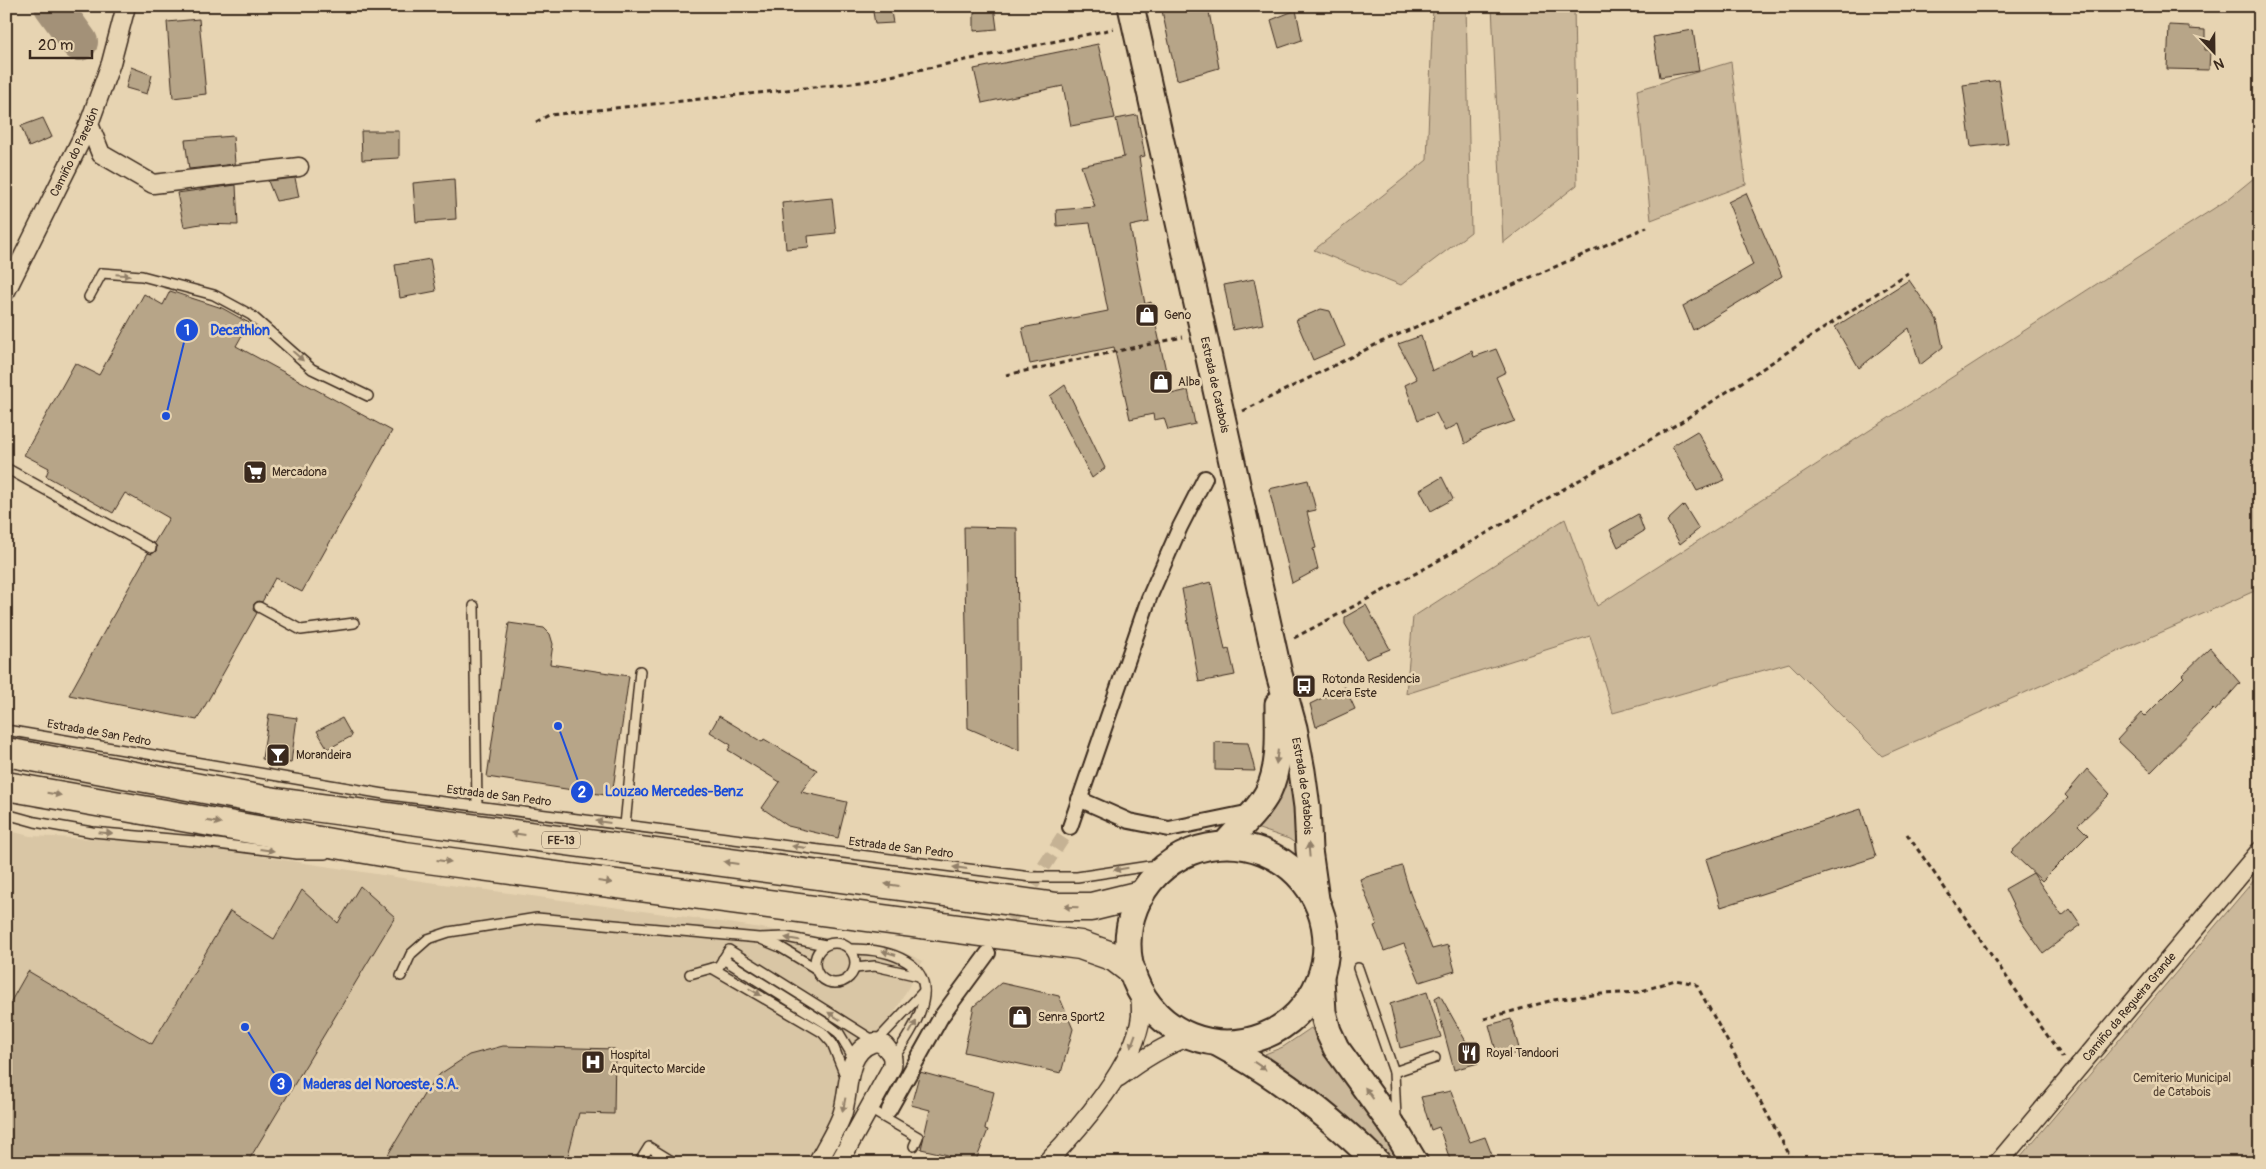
<svg xmlns="http://www.w3.org/2000/svg" width="2266" height="1169" viewBox="0 0 2266 1169" font-family="Pangolin,sans-serif">
  <style>
    .built { fill: #d9c6a5 }
    .green { fill: #cbb89a; stroke: #83715c }
    .lines { fill: none; stroke-linecap: round; stroke-linejoin: round }
    .river { stroke: #a39178; stroke-width: 38 }
    .building { fill: #b7a588; stroke: #3b2a1e }
    .pedestrian-tunnel { stroke: #c5b294; stroke-width: 14; stroke-dasharray: 14 7; stroke-linecap: butt }
    .service-casing { stroke: #3b2a1e; stroke-width: 12 }
    .pedestrian-casing { stroke: #3b2a1e; stroke-width: 18 }
    .minor-casing { stroke: #3b2a1e; stroke-width: 21 }
    .secondary-casing { stroke: #3b2a1e; stroke-width: 29 }
    .trunk-casing { stroke: #3b2a1e; stroke-width: 31 }
    .path { stroke: #3b2a1e; stroke-width: 3; stroke-dasharray: 5 4; stroke-linecap: butt }
    .service { stroke: #e7d4b2; stroke-width: 9 }
    .pedestrian { stroke: #e7d4b2; stroke-width: 14 }
    .minor { stroke: #e7d4b2; stroke-width: 18 }
    .secondary { stroke: #e7d4b2; stroke-width: 25 }
    .trunk { stroke: #e7d4b2; stroke-width: 28 }
    .oneway { fill: #917f68 }
    .labels { text-anchor: middle; dominant-baseline: central; stroke-width: 5; stroke-linejoin: round; paint-order: stroke }
    .shield { fill: #e7d4b2; stroke: #6f5d4a; stroke-width: 1 }
    .shield-label { font-size: 11px; font-weight: bold; fill: #3b2a1e }
    .street-label { font-size: 12px; fill: #3b2a1e; stroke: #e7d4b2 }
    .poi-label { font-size: 12px; fill: #3b2a1e; stroke: #e7d4b2; text-anchor: start }
    .park-label { font-size: 12px; fill: #513f31; stroke: #e7d4b2 }
    .leader { fill: none; stroke: #1d4ed8; stroke-width: 2 }
    .callout-dot { fill: #1d4ed8; stroke: #e7d4b2; stroke-width: 2 }
    .mark-label { font-size: 15px; text-anchor: middle; font-weight: bold; fill: #fff }
    .callout-label { font-size: 14px; text-anchor: middle; font-weight: bold; fill: #1d4ed8; stroke: #e7d4b2; stroke-width: 5; stroke-linejoin: round; paint-order: stroke }
  </style>
  <rect width="100%" height="100%" fill="#e7d4b2"/>
  <filter id="ink" filterUnits="userSpaceOnUse"><feTurbulence type="fractalNoise" baseFrequency=".02" numOctaves="2"/><feDisplacementMap in="SourceGraphic" scale="10" xChannelSelector="R" yChannelSelector="G"/><feConvolveMatrix kernelMatrix="1 2 1 2 8 2 1 2 1" color-interpolation-filters="sRGB"/></filter>
  <g filter="url(#ink)">
    <path class="built" d="M6 830 30 836 169 842 428 882 701 919 894 948 923 961 811 1163H6Z"/>
    <g class="green">
      <path d="M1433 6H1466L1471 232 1401 285 1314 250 1427 160Z"/>
      <path d="M1492 6H1574L1577 185 1503 243Z"/>
      <path d="M1731 62 1746 184 1651 220 1637 90Z"/>
      <path d="M2260 173 2259 589 1882 756 1789 663 1613 713 1590 636 1406 694 1413 617 1565 519 1597 606 2227 200Z"/>
      <path d="M1286 733 1302 848 1289 839 1256 828C1283 802 1281 768 1286 733Z"/>
      <path d="M2260 873V1163H2015Z"/>
      <path d="M1311 1028 1405 1163H1391L1369 1138 1316 1090 1265 1054 1283 1047Z"/>
    </g>
    <g class="lines">
      <path class="river" d="M53 6 79 42"/>
    </g>
    <g class="building">
      <path d="M872 6H890L893 23 875 24Z"/>
      <path d="M974 6H994L997 29 974 31Z"/>
      <path d="M1161 6H1208L1219 68 1177 80Z"/>
      <path d="M1296 10 1302 40 1279 48 1271 20Z"/>
      <path d="M199 19 206 94 173 98 167 22Z"/>
      <path d="M2169 25 2189 26V29L2205 30V50H2210L2209 70 2167 69Z"/>
      <path d="M1693 30 1699 71 1660 77 1653 37Z"/>
      <path d="M1098 44 1115 118 1071 126 1063 86 982 103 974 69Z"/>
      <path d="M131 67 152 75 147 94 126 88Z"/>
      <path d="M1999 80 2008 143 1971 147 1963 85Z"/>
      <path d="M1137 115 1145 156 1139 157 1149 222 1130 226 1145 304 1151 302 1171 394 1188 390 1195 424 1168 430 1164 418 1154 420 1153 414 1130 419 1114 347 1030 364 1022 328 1108 311 1090 223 1057 226 1056 210 1095 207 1081 166 1124 157 1116 119Z"/>
      <path d="M43 118 52 137 29 147 21 126Z"/>
      <path d="M361 131H399V158L362 160Z"/>
      <path d="M233 136 235 164 189 169 185 140Z"/>
      <path d="M295 178 299 197 276 201 268 181Z"/>
      <path d="M454 179 456 219 416 222 413 183Z"/>
      <path d="M236 185 238 225 200 224 184 227 177 193Z"/>
      <path d="M1746 193 1782 276 1693 330 1683 306 1753 265 1728 202Z"/>
      <path d="M832 198 836 233 808 236 809 247 786 249 782 203Z"/>
      <path d="M430 259 436 291 400 298 395 265Z"/>
      <path d="M1254 279 1263 324 1233 330 1224 285Z"/>
      <path d="M1909 280 1937 320 1943 347 1920 365 1909 328 1859 368 1835 327Z"/>
      <path d="M170 291 222 308 249 323 236 346 392 431 302 592 275 578 262 602 258 601 254 604 253 610 257 613 197 720 69 695 148 553 152 554 156 551 157 547 154 543 169 518 125 493 113 513 46 476 49 468 24 455 75 363 99 375 144 294 163 305Z"/>
      <path d="M1321 309 1330 311 1345 346 1313 360 1296 320Z"/>
      <path d="M1421 336 1432 371 1472 351 1474 357 1496 349 1506 372 1496 377 1515 421 1481 433 1465 444 1458 424 1445 431 1436 413 1418 420 1405 385 1417 379 1398 344Z"/>
      <path d="M1065 385 1105 468 1092 478 1050 396Z"/>
      <path d="M1697 431 1725 480 1697 491 1672 446Z"/>
      <path d="M1442 477 1453 499 1431 511 1420 490Z"/>
      <path d="M1308 480 1316 510 1307 512 1316 548 1313 549 1318 569 1292 583 1269 489Z"/>
      <path d="M1684 505 1699 529 1680 544 1667 521Z"/>
      <path d="M1638 514 1644 531 1618 547 1610 530Z"/>
      <path d="M964 527 1017 528 1019 750 968 728Z"/>
      <path d="M1211 582 1225 650 1229 649 1235 675 1199 682 1182 589Z"/>
      <path d="M1366 605 1390 649 1366 659 1345 624V617Z"/>
      <path d="M509 623 544 628 550 634 553 644 550 664 629 676 612 796 487 777Z"/>
      <path d="M2210 648 2240 683 2215 711 2213 709 2151 772 2117 740 2142 713 2145 716 2184 677 2182 675Z"/>
      <path d="M1345 687 1355 709 1316 727 1310 704Z"/>
      <path d="M269 714 297 718 291 763 262 759Z"/>
      <path d="M719 716 762 742 764 739 817 770 801 792 847 802 838 838 788 826 762 808 780 782 728 750 731 745 710 732Z"/>
      <path d="M342 718 352 736 328 749 317 731Z"/>
      <path d="M1215 742 1248 743 1255 771 1215 770Z"/>
      <path d="M2087 769 2110 794 2078 825 2088 835 2042 881 2011 852 2068 798 2065 795Z"/>
      <path d="M1861 809 1876 857 1721 907 1706 859Z"/>
      <path d="M1402 866 1410 893 1432 949 1448 945 1455 971 1420 982 1404 944 1384 951 1374 926 1377 925 1360 879Z"/>
      <path d="M2033 873 2062 916 2070 909 2081 925 2043 953 2020 920 2005 889Z"/>
      <path d="M360 886 395 917 247 1163H6V1010L28 971 152 1044 230 911 274 939 302 890 338 923Z"/>
      <path d="M1001 983 1059 996 1073 1029 1061 1073 964 1052 974 1006Z"/>
      <path d="M1427 992 1441 1037 1400 1048 1390 1004Z"/>
      <path d="M1440 995 1478 1063 1454 1070 1435 998Z"/>
      <path d="M1511 1019 1520 1052 1498 1058 1489 1025Z"/>
      <path d="M503 1046 615 1049 614 1114 579 1113 566 1163H383L426 1091 440 1074 469 1055Z"/>
      <path d="M920 1072 994 1092 985 1129 988 1130 975 1163H945L948 1155 921 1149 930 1110 911 1105Z"/>
      <path d="M1451 1091 1470 1142 1485 1137 1495 1163H1451L1439 1127 1431 1130 1421 1097Z"/>
    </g>
    <g class="lines">
      <path class="pedestrian-tunnel" d="M998 937 1070 827"/>
      <g class="service-casing">
        <g id="service">
          <path d="M89 297 102 273 142 276 214 295 251 315 312 369 368 396"/>
          <path d="M6 468 151 548"/>
          <path d="M474 606 477 806"/>
          <path d="M259 607 301 630 354 623"/>
          <path d="M6 730 390 795 1031 877H1077L1169 863"/>
          <path d="M6 814 35 822 92 832 194 841 297 854H325"/>
          <path d="M625 825 640 671"/>
          <path d="M761 939 780 947 815 968"/>
          <circle cx="835" cy="963" r="20"/>
          <path d="M850 949C888 949 939 961 920 1012 914 1029 903 1044 893 1059"/>
          <path d="M723 959 827 1024 839 1033 855 1060"/>
          <path d="M712 968 822 1032 832 1043 846 1078"/>
          <path d="M855 968 875 966 919 976"/>
          <path d="M1358 968 1394 1072 1396 1119"/>
          <path d="M690 974 719 966 729 950 876 1042 924 991"/>
          <path d="M401 976 411 954 428 939 449 932 537 918 759 938 786 937 825 945"/>
          <path d="M1394 1072 1435 1058"/>
          <path d="M868 1108 918 1137 914 1146"/>
          <path d="M639 1163 649 1147 675 1163"/>
        </g>
      </g>
      <g class="pedestrian-casing">
        <g id="pedestrian">
          <path d="M1079 799 1129 821 1169 829 1251 812"/>
          <path d="M1070 827 1149 598 1180 527 1205 478"/>
          <path d="M889 1110 941 1017 988 953"/>
        </g>
      </g>
      <g class="minor-casing">
        <g id="minor">
          <path d="M89 124 101 154 153 184 299 167"/>
          <path id="s1" d="M6 291 89 124 111 63 126 6"/>
          <path d="M1119 1077C1141 1060 1161 1047 1188 1037"/>
          <path d="M817 1163C826 1147 836 1131 842 1115 850 1093 844 1053 872 1043 879 1041 884 1044 888 1050 893 1055 893 1060 892 1067L839 1163"/>
          <path d="M1046 1163C1079 1129 1136 1064 1141 1016 1141 1009 1141 1001 1140 993"/>
          <path id="s2" d="M1998 1163 2260 851"/>
        </g>
      </g>
      <g class="secondary-casing">
        <g id="secondary">
          <path id="s3" d="M1131 6 1279 674 1294 728 1302 771 1307 807 1309 850 1316 899"/>
          <path d="M1226 843C1240 827 1258 811 1268 792 1281 765 1278 733 1278 704"/>
          <circle cx="1227" cy="944" r="99"/>
          <path d="M1321 978 1323 1012 1328 1031 1336 1048 1396 1131 1415 1163"/>
          <path d="M1217 1043C1277 1075 1329 1115 1378 1163"/>
        </g>
      </g>
      <g class="trunk-casing">
        <g id="trunk">
          <path d="M6 752 269 801 1057 907H1091L1140 895"/>
          <path d="M6 786 405 856 1080 945 1114 957 1131 970"/>
        </g>
      </g>
      <g class="path">
        <path d="M536 122 549 115 862 82 1113 29"/>
        <path d="M1006 375 1183 337"/>
        <path d="M1243 411 1381 342 1647 227"/>
        <path d="M1294 638 1422 570 1681 422 1908 273"/>
        <path d="M1907 834 2063 1058"/>
        <path d="M1484 1019 1553 1000 1601 994 1639 992 1675 980 1696 984 1794 1163"/>
      </g>
      <use href="#service" class="service"/>
      <use href="#pedestrian" class="pedestrian"/>
      <use href="#minor" class="minor"/>
      <use href="#secondary" class="secondary"/>
      <use href="#trunk" class="trunk"/>
    </g>
    <defs><path id="oneway-solid" d="M-6-.8H1V-3.2L6.5 0L1 3.2V.8H-6Z" transform="scale(1.25)"/></defs>
    <g class="oneway">
      <use href="#oneway-solid" transform="translate(123 275) rotate(5)"/>
      <use href="#oneway-solid" transform="translate(298 356) rotate(42)"/>
      <use href="#oneway-solid" transform="translate(1277 757) rotate(97)"/>
      <use href="#oneway-solid" transform="translate(54 794) rotate(10)"/>
      <use href="#oneway-solid" transform="translate(214 822) rotate(10)"/>
      <use href="#oneway-solid" transform="translate(603 822) rotate(-173)"/>
      <use href="#oneway-solid" transform="translate(105 833) rotate(5)"/>
      <use href="#oneway-solid" transform="translate(518 834) rotate(-172)"/>
      <use href="#oneway-solid" transform="translate(799 847) rotate(-173)"/>
      <use href="#oneway-solid" transform="translate(267 850) rotate(7)"/>
      <use href="#oneway-solid" transform="translate(1309 850) rotate(-95)"/>
      <use href="#oneway-solid" transform="translate(444 861) rotate(7)"/>
      <use href="#oneway-solid" transform="translate(731 863) rotate(-172)"/>
      <use href="#oneway-solid" transform="translate(960 868) rotate(-173)"/>
      <use href="#oneway-solid" transform="translate(1121 869) rotate(171)"/>
      <use href="#oneway-solid" transform="translate(605 882) rotate(7)"/>
      <use href="#oneway-solid" transform="translate(892 885) rotate(-172)"/>
      <use href="#oneway-solid" transform="translate(1071 907) rotate(-179)"/>
      <use href="#oneway-solid" transform="translate(792 939) rotate(-170)"/>
      <use href="#oneway-solid" transform="translate(889 953) rotate(-164)"/>
      <use href="#oneway-solid" transform="translate(755 992) rotate(30)"/>
      <use href="#oneway-solid" transform="translate(834 1016) rotate(-148)"/>
      <use href="#oneway-solid" transform="translate(913 1027) rotate(-61)"/>
      <use href="#oneway-solid" transform="translate(1133 1041) rotate(110)"/>
      <use href="#oneway-solid" transform="translate(1260 1066) rotate(34)"/>
      <use href="#oneway-solid" transform="translate(1369 1093) rotate(-126)"/>
      <use href="#oneway-solid" transform="translate(844 1105) rotate(101)"/>
    </g>
  </g>
  <defs>
    <g id="shop-square" transform="scale(1.25)"><rect x="-9" y="-9" width="18" height="18" rx="4" fill="#3b2a1e" stroke="#e7d4b2"/><path d="M-5-2.5h2.3a2.7 3.5 0 0 1 5.4 0H5L5.5 6h-11ZM-1.5-2.5h3a1.5 2.3 0 0 0-3 0Z" fill="#fff"/></g>
    <g id="supermarket-square" transform="scale(1.25)"><rect x="-9" y="-9" width="18" height="18" rx="4" fill="#3b2a1e" stroke="#e7d4b2"/><path d="M-6-5.5h2.5l.6 2H6L4.5 2H-2.5L-4.4-4H-6ZM-1.5 3.2a1.3 1.3 0 1 0 .1 0ZM3 3.2a1.3 1.3 0 1 0 .1 0Z" fill="#fff"/></g>
    <g id="bus-square" transform="scale(1.25)"><rect x="-9" y="-9" width="18" height="18" rx="4" fill="#3b2a1e" stroke="#e7d4b2"/><path d="M-5-6H5V4H4V6H2V4H-2V6H-4V4H-5ZM-3.5-4V0h7V-4ZM-3.5 1.2v1.5H-2V1.2ZM2 1.2v1.5H3.5V1.2Z" fill="#fff"/></g>
    <g id="bar-square" transform="scale(1.25)"><rect x="-9" y="-9" width="18" height="18" rx="4" fill="#3b2a1e" stroke="#e7d4b2"/><path d="M-6-5H6L.8 .8V4.5H3.5V6h-7V4.5H-.8V.8Z" fill="#fff"/></g>
    <g id="restaurant-square" transform="scale(1.25)"><rect x="-9" y="-9" width="18" height="18" rx="4" fill="#3b2a1e" stroke="#e7d4b2"/><path d="M-5-6h1v4h1v-4h1v4h1v-4h1v5L-1.5 .5V6h-2V.5L-5-1ZM5-6V6H3V1.5H1.5Q1.5-4 5-6Z" fill="#fff"/></g>
    <g id="hospital-square" transform="scale(1.25)"><rect x="-9" y="-9" width="18" height="18" rx="4" fill="#3b2a1e" stroke="#e7d4b2"/><path d="M-5-5h3v3.5h4V-5h3V5h-3V1.5h-4V5h-3Z" fill="#fff"/></g>
  </defs>
  <g fill-rule="evenodd">
    <use href="#shop-square" x="1147" y="315"/>
    <use href="#shop-square" x="1161" y="382"/>
    <use href="#supermarket-square" x="255" y="472"/>
    <use href="#bus-square" x="1304" y="686"/>
    <use href="#bar-square" x="278" y="755"/>
    <use href="#shop-square" x="1020" y="1017"/>
    <use href="#restaurant-square" x="1469" y="1053"/>
    <use href="#hospital-square" x="593" y="1062"/>
  </g>
  <g class="labels">
    <rect class="shield" x="542" y="831.5" width="38" height="17" rx="4"/>
    <g class="shield-label">
      <text x="561" y="840">FE-13</text>
    </g>
    <g class="street-label">
      <text stroke="none"><textPath href="#s1" startOffset="155">Camiño do Paredón</textPath></text>
      <text stroke="none"><textPath href="#s3" startOffset="388">Estrada de Catabois</textPath></text>
      <text transform="translate(99 733) rotate(10)">Estrada de San Pedro</text>
      <text stroke="none"><textPath href="#s3" startOffset="799">Estrada de Catabois</textPath></text>
      <text transform="translate(499 796) rotate(7)">Estrada de San Pedro</text>
      <text transform="translate(901 848) rotate(7)">Estrada de San Pedro</text>
      <text stroke="none"><textPath href="#s2" startOffset="204">Camiño da Regueira Grande</textPath></text>
    </g>
    <g class="poi-label">
      <text x="1164" y="315">Geno</text>
      <text x="1178" y="382">Alba</text>
      <text x="272" y="472">Mercadona</text>
      <text x="1322" y="679">Rotonda Residencia<tspan x="1322" dy="14">Acera Este</tspan></text>
      <text x="296" y="755">Morandeira</text>
      <text x="1038" y="1017">Senra Sport2</text>
      <text x="1486" y="1053">Royal Tandoori</text>
      <text x="610" y="1055">Hospital<tspan x="610" dy="14">Arquitecto Marcide</tspan></text>
    </g>
    <g class="park-label">
      <text x="2182" y="1078">Cemiterio Municipal<tspan x="2182" dy="14">de Catabois</tspan></text>
    </g>
  </g>
  <path class="leader" d="M166 416L187 330M558 726L582 792M245 1027L281 1084"/>
  <g class="callout-dot">
    <circle cx="166" cy="416" r="5"/>
    <circle cx="558" cy="726" r="5"/>
    <circle cx="245" cy="1027" r="5"/>
    <circle cx="187" cy="330" r="12"/>
    <circle cx="582" cy="792" r="12"/>
    <circle cx="281" cy="1084" r="12"/>
  </g>
  <g class="mark-label">
    <text x="187" y="335">1</text>
    <text x="582" y="797">2</text>
    <text x="281" y="1089">3</text>
  </g>
  <g class="callout-label">
    <text x="240" y="335">Decathlon</text>
    <text x="674" y="796">Louzao Mercedes-Benz</text>
    <text x="381" y="1089">Maderas del Noroeste, S.A.</text>
  </g>
  <rect width="2266" height="1169" fill="none" stroke="#e7d4b2" stroke-width="25"/>
  <rect x="12" y="12" width="2241" height="1144" fill="none" stroke="#3b2a1e" stroke-width="2" filter="url(#ink)"/>
  <g transform="translate(2214 52) rotate(158)" stroke="#e7d4b2" stroke-width="4" paint-order="stroke">
  <path d="M0-4L9 19L0 12L-9 19Z" fill="#3b2a1e"/>
  <text y="-8" font-size="14" font-weight="bold" text-anchor="middle" fill="#3b2a1e">N</text>
  </g>
  <path d="M30 50v8h62v-8" fill="none" stroke="#3b2a1e" stroke-width="2.5"/>
  <text x="38" y="50" font-size="15" fill="#3b2a1e" stroke="#e7d4b2" stroke-width="4" paint-order="stroke">20 m</text>
</svg>
